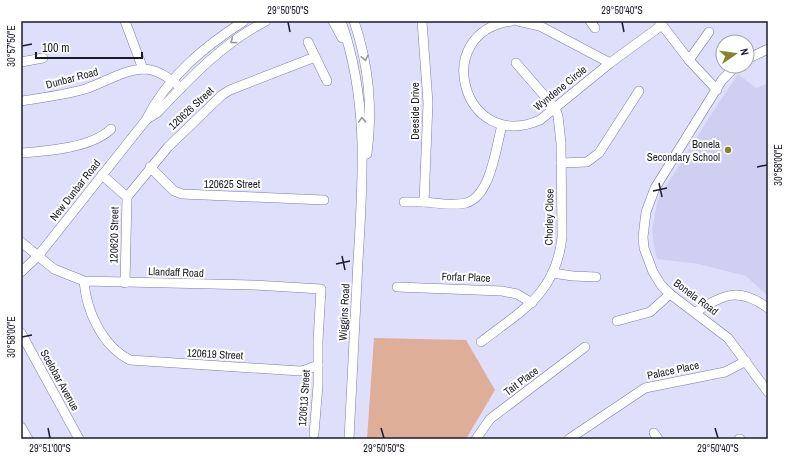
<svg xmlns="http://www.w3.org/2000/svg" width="789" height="460" viewBox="0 0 789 460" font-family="'Archivo Narrow',sans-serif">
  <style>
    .built { fill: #d0cff1 }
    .green { fill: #deae98 }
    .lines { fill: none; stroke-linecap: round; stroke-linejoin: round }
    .minor-casing { stroke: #7c7ba7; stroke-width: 10 }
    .minor { stroke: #fff; stroke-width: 9 }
    .oneway { stroke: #9898a0 }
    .ticks { fill: none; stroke: #1b1a2b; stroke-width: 1.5 }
    .poi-dot { fill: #88832b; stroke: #fff; stroke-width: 1.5 }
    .labels { text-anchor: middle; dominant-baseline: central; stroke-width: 4; stroke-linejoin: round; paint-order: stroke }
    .street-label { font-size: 11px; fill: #1b1a2b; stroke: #fff }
    .poi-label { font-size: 11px; fill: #1b1a2b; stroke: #fff; text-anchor: end }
    .neatline { fill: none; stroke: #1b1a2b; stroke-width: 1.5 }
    .ticks-label { font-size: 10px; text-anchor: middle; fill: #1b1a2b }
  </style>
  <rect width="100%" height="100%" fill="#dfdffc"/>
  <path class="built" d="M738 74 756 88 768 83V296L746 276 699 264 657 259 654 246 652 230 658 199 712 113Z"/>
  <path class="green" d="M374 338 466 340 495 390 466 439H367Z"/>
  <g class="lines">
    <g class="minor-casing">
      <g id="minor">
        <path d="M125 21 143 69"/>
        <path d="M333 21 342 38"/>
        <path d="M341 21C369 100 363 179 358 261 355 320 352 380 349 439"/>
        <path d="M354 21C369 65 373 108 367 154"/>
        <path d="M422 21 428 103 424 202C437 203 453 206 466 203 491 196 496 147 502 125"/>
        <path d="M512 21C429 32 463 154 540 120L610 63 662 25"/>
        <path d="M518 21 540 26 610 63"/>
        <path d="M590 21 595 28"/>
        <path d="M659 21 689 60 717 90"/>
        <path d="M308 42 327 81"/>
        <path d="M747 59 768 49"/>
        <path d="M689 60 709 32"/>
        <path d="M21 62 43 58"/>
        <path d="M736 66 722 80 655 188 646 212 643 237 644 248 653 272 661 285 670 294 728 338 768 392"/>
        <path d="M21 101C42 98 64 95 85 89 104 83 123 70 143 69 158 69 170 79 181 88"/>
        <path d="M147 119 157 113C190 78 223 43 266 21"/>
        <path d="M21 153C48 151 91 148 111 129"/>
        <path d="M561 163 587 162 599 153 639 91"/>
        <path d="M150 167 174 191 182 194 324 200"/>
        <path d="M102 175 127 197 125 283"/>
        <path d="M127 197 168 147 222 95 230 90 315 57"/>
        <path d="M404 202H424"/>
        <path d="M21 242 54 269 84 281 253 285 321 289 318 341V365L308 369 300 371 130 360C102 346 86 310 84 281"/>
        <path d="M21 272 38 256 146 120C167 77 205 46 244 21"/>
        <path d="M552 273 573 276 596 277"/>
        <path d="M397 287 502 291 517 294 532 303"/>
        <path d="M696 312C723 294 739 287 768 308"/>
        <path d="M617 321 650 312 670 294"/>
        <path d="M21 333 79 439"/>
        <path d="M481 342C522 310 556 294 562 237L561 143 558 116 555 108 516 63"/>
        <path d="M21 427 28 439"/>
        <path d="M654 433 658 439"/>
        <path d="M314 434 318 385V365"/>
        <path d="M476 439 490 419 585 347"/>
        <path d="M569 439 645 388 725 372 746 361"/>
        <path d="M739 439H740"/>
      </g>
    </g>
    <use href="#minor" class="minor"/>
  </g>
  <defs><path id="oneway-chevron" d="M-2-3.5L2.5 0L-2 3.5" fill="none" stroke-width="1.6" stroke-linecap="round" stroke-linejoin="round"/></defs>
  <g class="oneway">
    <use href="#oneway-chevron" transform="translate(233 41) rotate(143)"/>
    <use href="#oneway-chevron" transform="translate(365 58) rotate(77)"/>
    <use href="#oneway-chevron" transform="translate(362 120) rotate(-92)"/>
  </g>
  <path class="ticks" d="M288 22 290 32M622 22 624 32M22 46 32 44M757 167 767 165M659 183 662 197M653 191 667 188M342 256 345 270M336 264 350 261M22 337 32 335M48 428 50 438M381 428 384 438M715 428 718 438"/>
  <circle class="poi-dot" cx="728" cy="150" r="4"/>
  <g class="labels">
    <g class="street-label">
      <text transform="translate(72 78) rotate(-15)">Dunbar Road</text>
      <text transform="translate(560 88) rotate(-39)">Wyndene Circle</text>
      <text transform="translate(191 108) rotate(-43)">120626 Street</text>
      <text transform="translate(415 111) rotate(-90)">Deeside Drive</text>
      <text x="232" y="184">120625 Street</text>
      <text transform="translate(75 190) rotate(-52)">New Dunbar Road</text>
      <text transform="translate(549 217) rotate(-89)">Chorley Close</text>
      <text transform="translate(114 235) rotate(-89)">120620 Street</text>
      <text transform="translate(176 272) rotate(2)">Llandaff Road</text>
      <text transform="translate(466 277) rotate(2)">Forfar Place</text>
      <text transform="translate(696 297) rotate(37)">Bonela Road</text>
      <text transform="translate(344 312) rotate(-87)">Wiggins Road</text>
      <text transform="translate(215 354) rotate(3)">120619 Street</text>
      <text transform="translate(673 370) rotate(-12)">Palace Place</text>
      <text transform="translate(60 380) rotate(61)">Scelobar Avenue</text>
      <text transform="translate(521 381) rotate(-37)">Tait Place</text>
      <text transform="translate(304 398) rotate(-86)">120613 Street</text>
    </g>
    <g class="poi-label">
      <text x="720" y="144">Bonela<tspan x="720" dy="13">Secondary School</tspan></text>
    </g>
  </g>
  <rect width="789" height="460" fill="none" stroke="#ffffff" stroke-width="44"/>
  <g transform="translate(735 54) rotate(77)"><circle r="19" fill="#ffffff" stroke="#a4a3aa"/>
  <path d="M0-3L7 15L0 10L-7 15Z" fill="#88832b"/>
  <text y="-6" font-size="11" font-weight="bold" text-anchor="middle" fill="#1b1a2b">N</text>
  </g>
  <path d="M36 52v6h106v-6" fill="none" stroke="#1b1a2b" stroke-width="2"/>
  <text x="42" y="52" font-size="12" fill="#1b1a2b" stroke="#ffffff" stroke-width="3" paint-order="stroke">100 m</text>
  <rect x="22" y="22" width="745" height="416" class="neatline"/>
  <g class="ticks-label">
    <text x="288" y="14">29°50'50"S</text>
    <text x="622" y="14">29°50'40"S</text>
    <text transform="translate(11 46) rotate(-90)" y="4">30°57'50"E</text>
    <text transform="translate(778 165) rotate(-90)" y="4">30°58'00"E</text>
    <text transform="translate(11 337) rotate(-90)" y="4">30°58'00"E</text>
    <text x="50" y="452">29°51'00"S</text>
    <text x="384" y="452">29°50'50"S</text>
    <text x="718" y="452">29°50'40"S</text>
  </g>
</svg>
